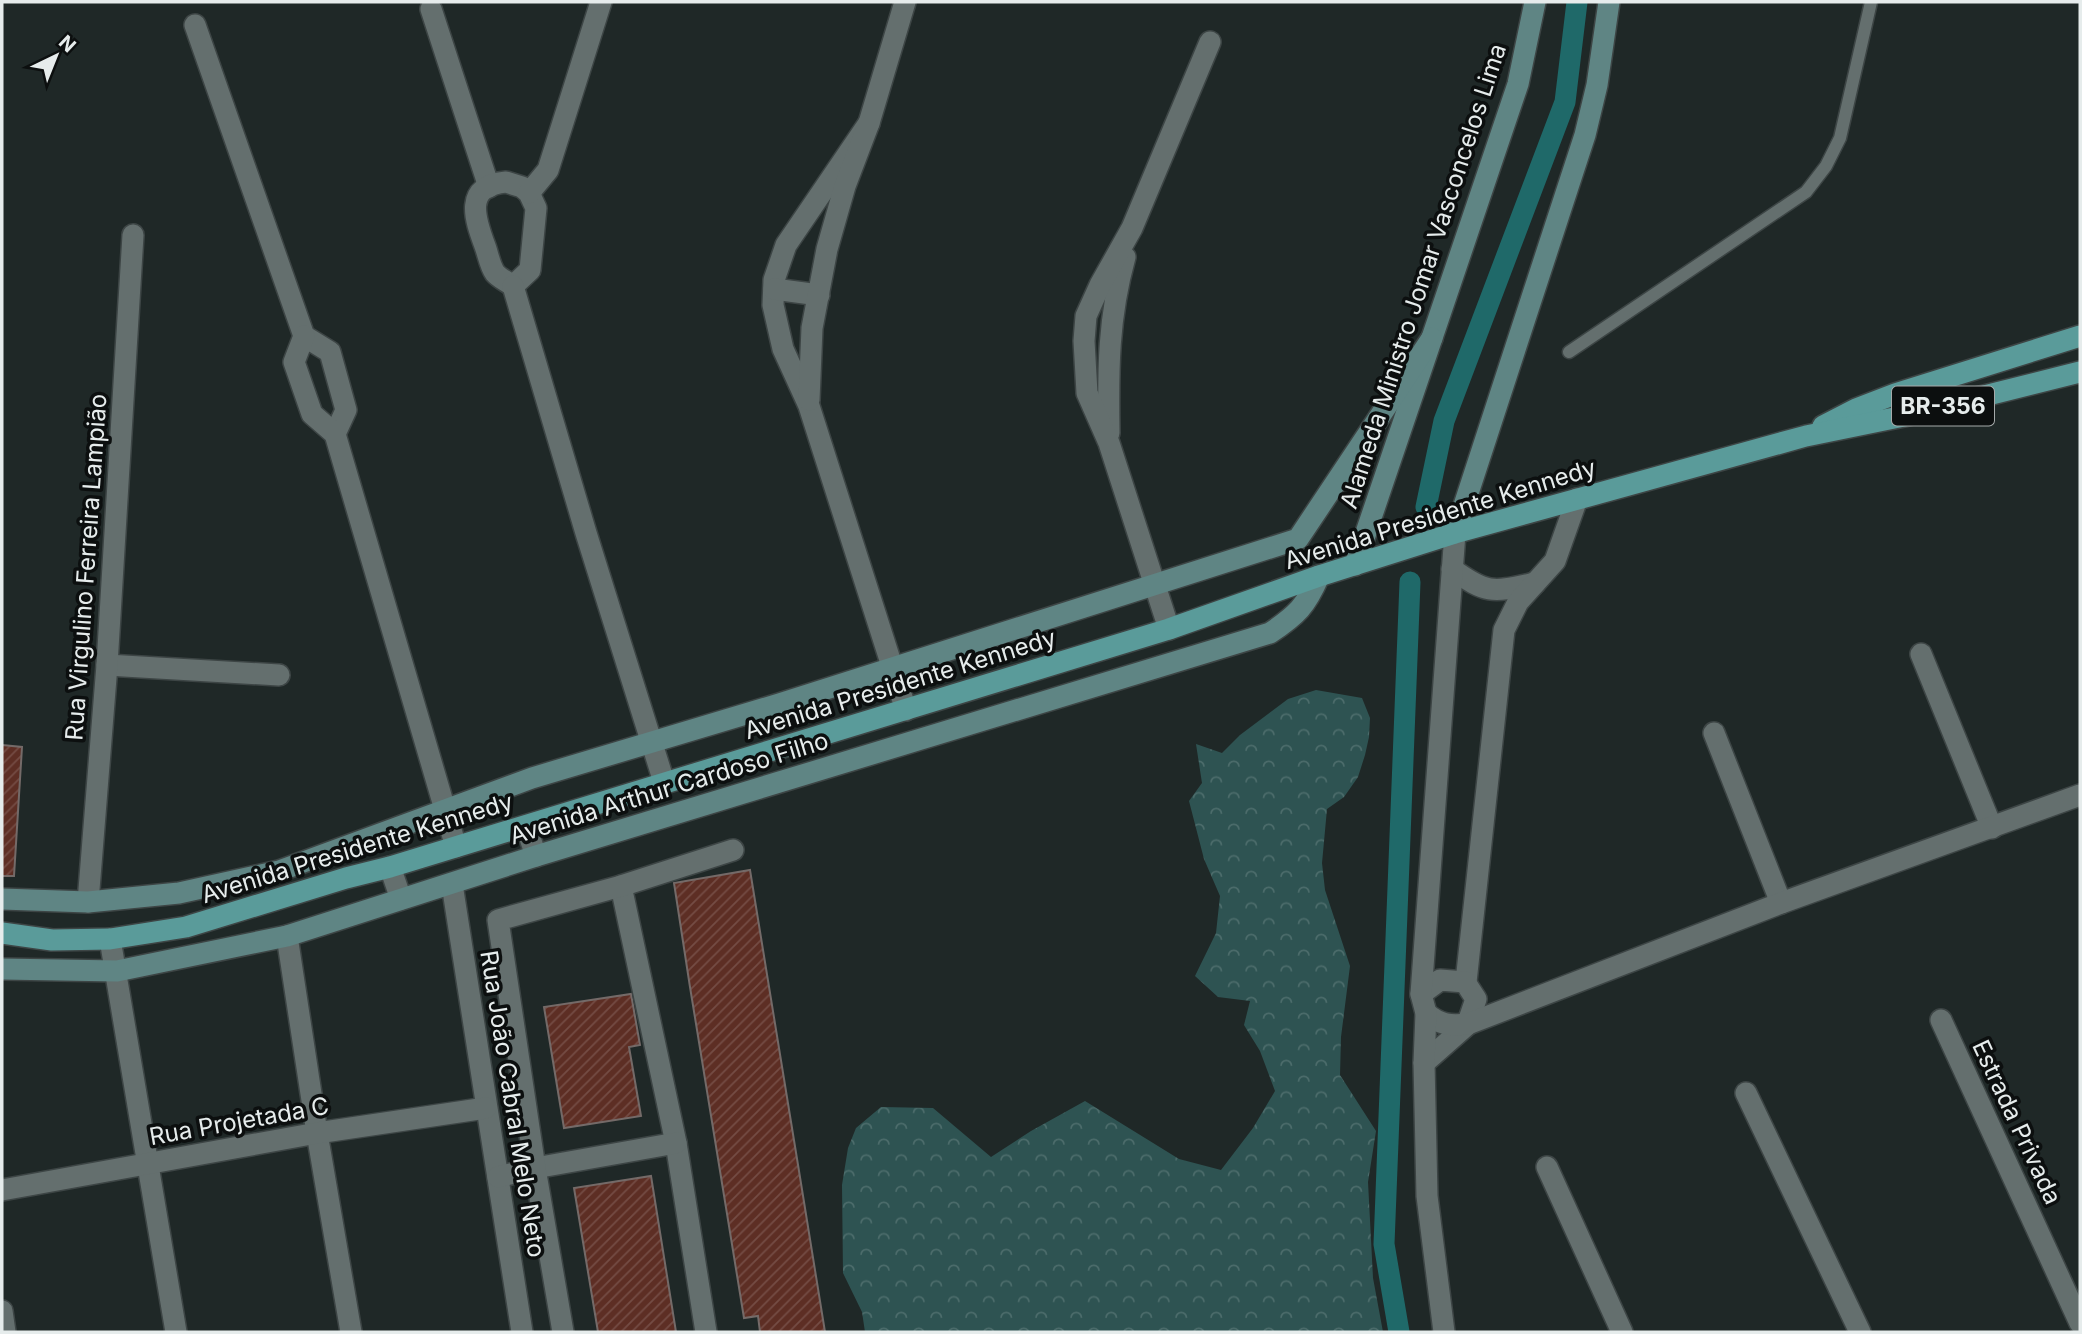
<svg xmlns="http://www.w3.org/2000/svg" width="2082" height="1334" viewBox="0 0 2082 1334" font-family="Inter,sans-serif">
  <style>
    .forest { fill: url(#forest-crowns) }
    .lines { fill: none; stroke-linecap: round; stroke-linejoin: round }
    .canal { stroke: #1f6969; stroke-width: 21 }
    .building { fill: url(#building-hatch); stroke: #746a68; stroke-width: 2 }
    .lane-casing { stroke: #3d4545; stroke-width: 15 }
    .street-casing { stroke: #3d4545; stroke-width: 24 }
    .secondary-casing { stroke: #3d4545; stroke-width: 24 }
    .primary-casing { stroke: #3d4545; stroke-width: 24 }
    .lane { stroke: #646f6e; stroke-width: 12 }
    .street { stroke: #646f6e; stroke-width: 21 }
    .secondary { stroke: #5f8584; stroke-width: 21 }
    .primary { stroke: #5a9b9a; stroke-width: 21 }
    .labels { text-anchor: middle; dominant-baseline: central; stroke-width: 7; stroke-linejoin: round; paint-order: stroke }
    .shield { fill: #0c0f0f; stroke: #a5aaaa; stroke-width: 2 }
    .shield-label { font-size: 23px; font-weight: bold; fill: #e6ecec }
    .street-label { font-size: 24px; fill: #e6ecec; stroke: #0c0f0f }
  </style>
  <defs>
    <pattern id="forest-crowns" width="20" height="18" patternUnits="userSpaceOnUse" patternTransform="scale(1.75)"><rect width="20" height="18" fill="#2e5352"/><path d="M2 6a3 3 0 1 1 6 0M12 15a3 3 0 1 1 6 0" fill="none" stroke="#4c6c6b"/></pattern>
    <pattern id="building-hatch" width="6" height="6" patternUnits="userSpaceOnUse" patternTransform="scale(1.75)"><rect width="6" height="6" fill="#5d2e24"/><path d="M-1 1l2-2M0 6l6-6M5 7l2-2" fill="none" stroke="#744c44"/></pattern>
  </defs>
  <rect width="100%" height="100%" fill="#1f2827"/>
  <path class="forest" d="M1316 690 1362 698 1370 718 1369 737 1365 755 1358 777 1344 797 1327 809 1322 863 1325 890 1350 966 1341 1037 1340 1075 1376 1131 1368 1182 1373 1278 1383 1332H865L862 1312 843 1273 842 1185 848 1148 856 1128 881 1107 933 1108 991 1157 1031 1131 1085 1101 1179 1159 1221 1170 1253 1128 1275 1091 1260 1051 1244 1025 1250 1001 1218 997 1195 976 1216 933 1220 896 1204 859 1189 801 1202 783 1196 744 1222 753 1240 735 1288 699Z"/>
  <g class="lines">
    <g class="canal">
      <path d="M1426 507 1444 421 1565 102 1577 2"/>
      <path d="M1399 1332 1384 1244 1410 582"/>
    </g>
  </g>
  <g class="building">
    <path d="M2 745 22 747 14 876H2Z"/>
    <path d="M750 870 799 1171 825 1332H760L758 1316 744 1318 690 987 674 883Z"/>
    <path d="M631 994 640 1045 629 1047 641 1116 564 1128 544 1007Z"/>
    <path d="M651 1176 676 1332H598L574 1188Z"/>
  </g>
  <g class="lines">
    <g class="lane-casing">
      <path id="lane" d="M1569 352 1806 192 1826 166 1840 138 1871 2"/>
    </g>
    <g class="street-casing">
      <g id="street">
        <path d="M431 9 489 187"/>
        <path d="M195 25 304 336 330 352 346 410 335 434"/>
        <path d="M869 123 786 245 774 280 773 305 783 349 809 406 906 710"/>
        <path d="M506 182 522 187 529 193 536 208 530 270 513 286C508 282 499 278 495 273 490 266 488 254 485 246 475 219 463 186 506 182Z"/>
        <path d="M529 193 548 170 601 2"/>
        <path d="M513 286 586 533 664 782"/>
        <path d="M774 289 819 295"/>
        <path d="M304 336 294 362 312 414 335 434 456 847"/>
        <path d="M809 400 812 328 827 249 845 186 869 123 905 2"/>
        <path d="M1109 433C1108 370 1108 318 1125 257"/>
        <path d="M1452 569C1488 595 1493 592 1535 583"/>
        <path d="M1169 629 1109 443 1087 393 1084 341 1086 316 1100 285 1132 228 1210 42"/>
        <path d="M1921 654 1992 828"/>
        <path d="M107 665 279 675"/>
        <path d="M1714 733 1781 903"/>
        <path d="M526 826 536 856"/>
        <path d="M390 867 401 899"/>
        <path d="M452 884 522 1332"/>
        <path d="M621 886 676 1143 706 1332"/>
        <path d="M88 902 107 665 133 235"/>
        <path d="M287 936 317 1133 351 1332"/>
        <path d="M110 939 176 1332"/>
        <path d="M1466 982 1504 630 1518 602 1555 561 1577 499"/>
        <path d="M1421 994 1440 980 1465 982 1476 999 1467 1025 1424 1063"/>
        <path d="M1426 1013C1440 1025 1450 1026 1468 1024L1781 903 2080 795"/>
        <path d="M1941 1020 2080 1323"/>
        <path d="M1746 1093 1860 1332"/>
        <path d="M1547 1167 1622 1332"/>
        <path d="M498 1177 535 1168 676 1143"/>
        <path d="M2 1190 317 1133 486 1108"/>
        <path d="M2 1311 5 1332"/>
        <path d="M563 1332 535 1168 498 920 621 886 733 850"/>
        <path d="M1444 1332 1427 1196 1424 1063 1426 1013 1421 994 1455 533"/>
      </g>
    </g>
    <g class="secondary-casing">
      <g id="secondary">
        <path d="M1455 533 1585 135 1597 85 1609 2"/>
        <path d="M1355 565 1518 84 1535 2"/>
        <path d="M2 899 88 902 179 893 279 871 532 778 779 704 1298 539 1432 338"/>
        <path d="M2 969 117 971 287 936 536 856 1270 633C1297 615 1306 606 1319 576"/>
      </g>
    </g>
    <g class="primary-casing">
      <g id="primary">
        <path d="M1823 426 1856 409 1895 394 2080 336"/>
        <path d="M2 933 52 940 110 939 186 927 346 878 390 867 1169 629 1319 576 1455 533 1806 436 1904 416 2080 372"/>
      </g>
    </g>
    <use href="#lane" class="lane"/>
    <use href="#street" class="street"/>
    <use href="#secondary" class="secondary"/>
    <use href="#primary" class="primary"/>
  </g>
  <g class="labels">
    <rect class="shield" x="1892" y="386.5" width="102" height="39" rx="5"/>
    <g class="shield-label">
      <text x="1943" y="406">BR-356</text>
    </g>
    <g class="street-label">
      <text transform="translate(1423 276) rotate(-72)">Alameda Ministro Jomar Vasconcelos Lima</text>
      <text transform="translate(1440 514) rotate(-17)">Avenida Presidente Kennedy</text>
      <text transform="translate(86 567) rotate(-86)">Rua Virgulino Ferreira Lampião</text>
      <text transform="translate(900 684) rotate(-17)">Avenida Presidente Kennedy</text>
      <text transform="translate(669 788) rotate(-17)">Avenida Arthur Cardoso Filho</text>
      <text transform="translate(357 848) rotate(-17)">Avenida Presidente Kennedy</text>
      <text transform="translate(513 1104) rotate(81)">Rua João Cabral Melo Neto</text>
      <text transform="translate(239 1121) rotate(-10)">Rua Projetada C</text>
      <text transform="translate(2017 1122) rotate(65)">Estrada Privada</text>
    </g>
  </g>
  <rect width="2082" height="1334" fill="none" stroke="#e6ecec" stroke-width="7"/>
  <g transform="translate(56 56) rotate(43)" stroke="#0c0f0f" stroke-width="5" paint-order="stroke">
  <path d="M0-5L12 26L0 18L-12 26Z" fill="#e6ecec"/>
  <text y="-10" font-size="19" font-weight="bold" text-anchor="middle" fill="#e6ecec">N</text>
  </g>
</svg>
